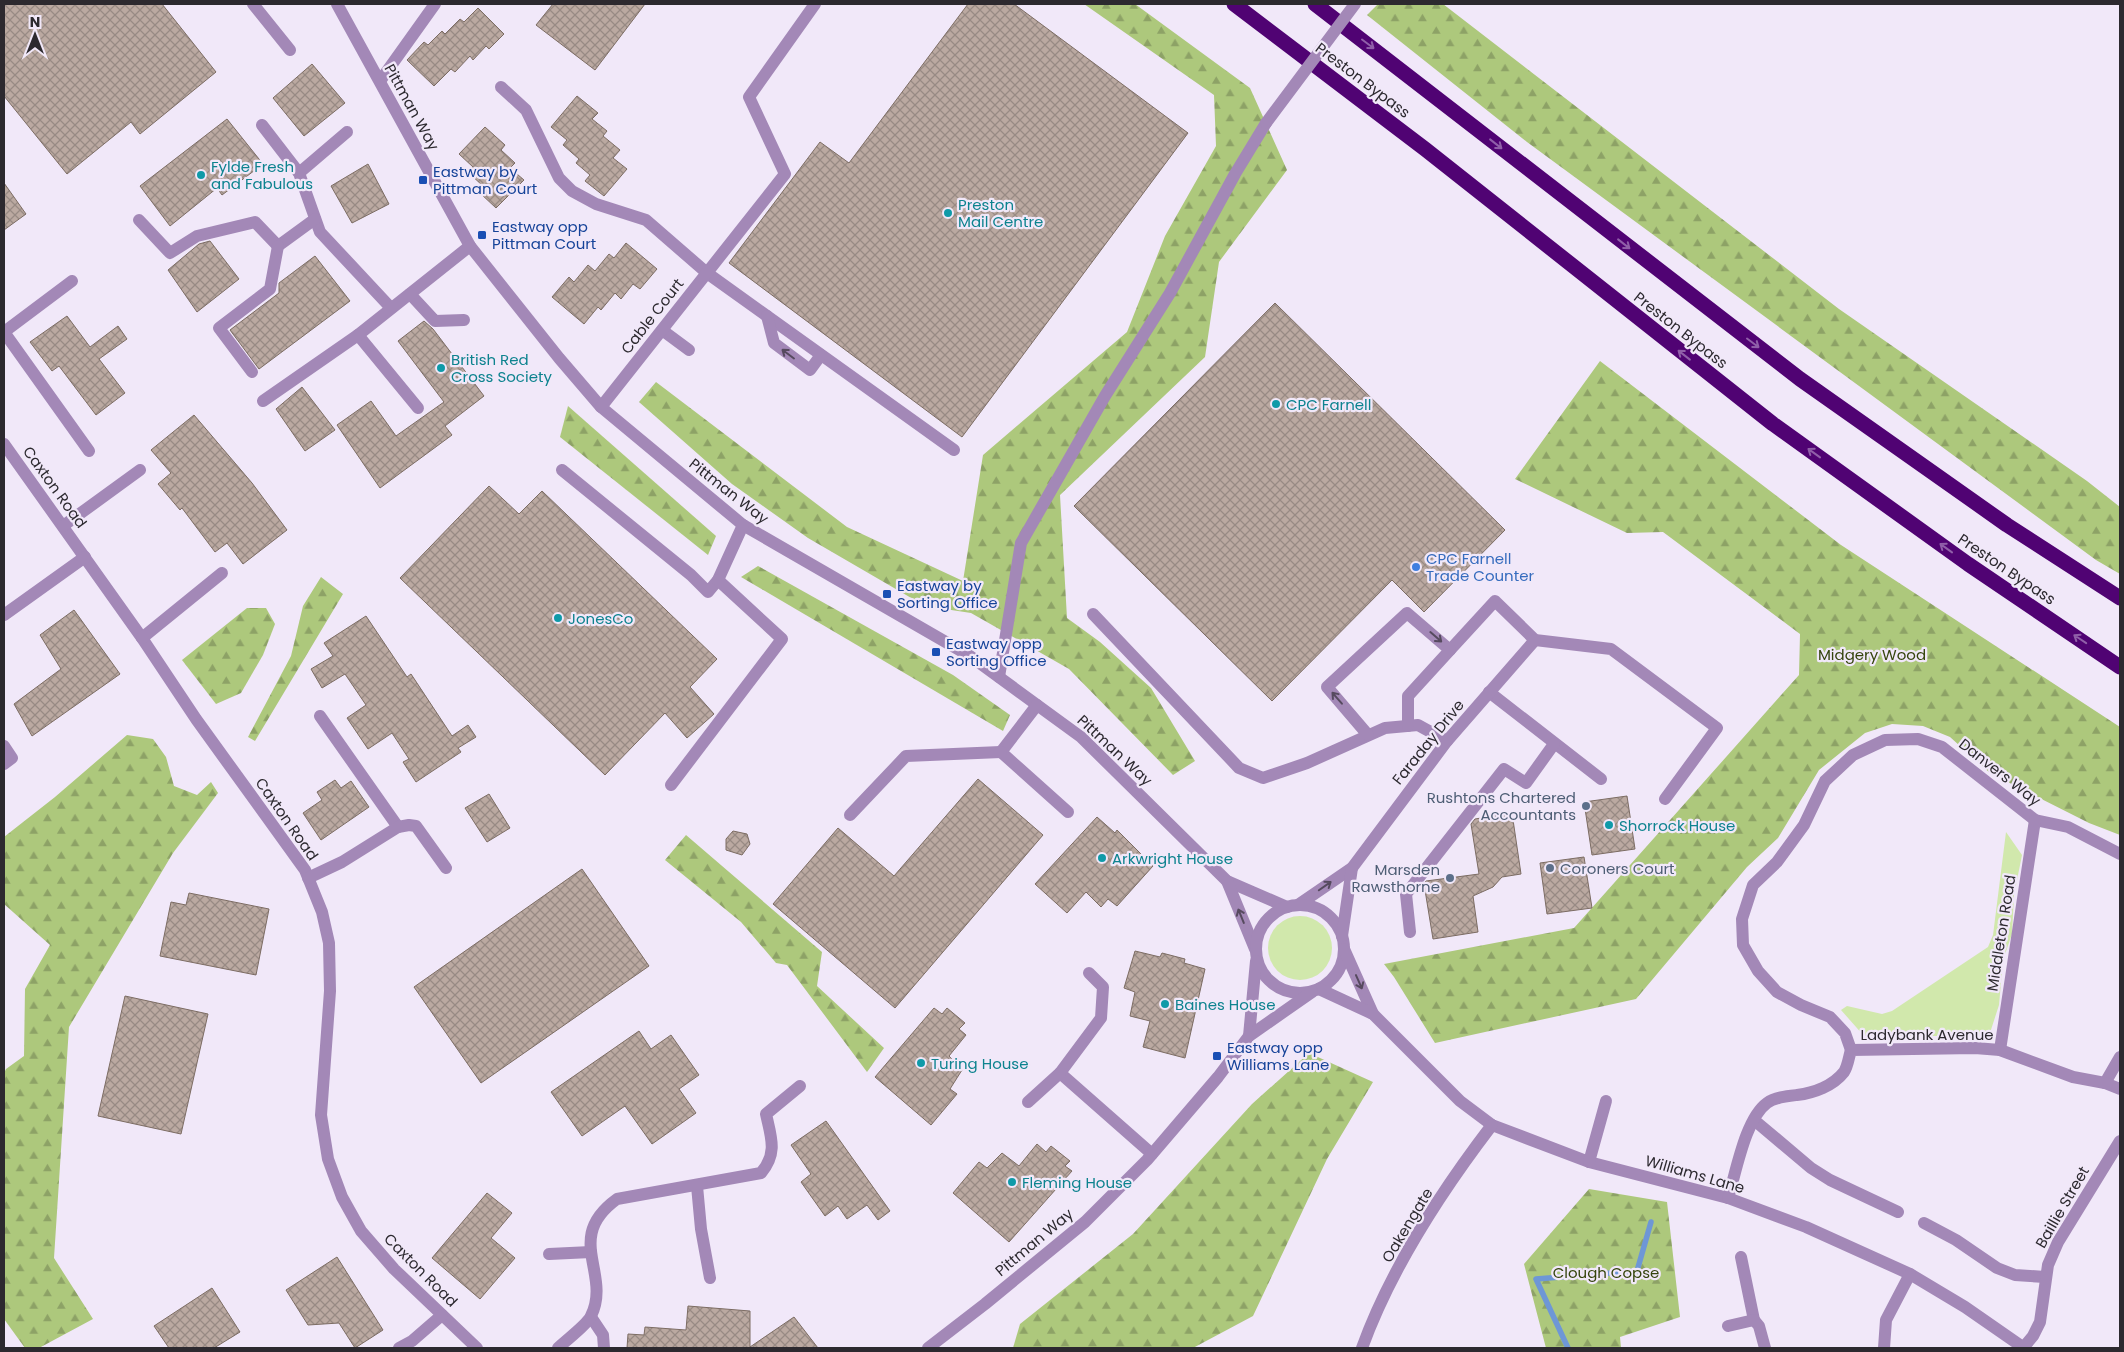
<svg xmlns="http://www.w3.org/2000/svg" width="2124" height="1352" viewBox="0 0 2124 1352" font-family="Poppins,sans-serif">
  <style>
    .green { fill: #d1e8ac }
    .forest { fill: url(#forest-firs) }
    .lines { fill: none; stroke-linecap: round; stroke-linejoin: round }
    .stream { stroke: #6e97d6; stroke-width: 5.5 }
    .building { fill: url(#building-cross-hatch); stroke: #7c6c63 }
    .minor { stroke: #a388b7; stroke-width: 12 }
    .highway { stroke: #500373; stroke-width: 15 }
    .minor-bridge { stroke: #a388b7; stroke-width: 12 }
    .oneway { stroke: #905fa9 }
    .oneway2 { stroke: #564a5f }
    .culture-dot { fill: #0f9aa8; stroke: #f1e8f9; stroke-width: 2 }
    .transit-dot { fill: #1a4fb4; stroke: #f1e8f9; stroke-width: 2 }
    .shop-dot { fill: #3f7fe0; stroke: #f1e8f9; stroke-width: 2 }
    .service-dot { fill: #5c6f8a; stroke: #f1e8f9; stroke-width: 2 }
    .labels { text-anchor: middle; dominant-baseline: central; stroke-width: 4.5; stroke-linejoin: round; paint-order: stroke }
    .street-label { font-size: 15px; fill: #2c292f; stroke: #f1e8f9 }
    .culture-label { font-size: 15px; fill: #0d838f; stroke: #f1e8f9; text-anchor: start }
    .transit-label { font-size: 15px; fill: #164399; stroke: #f1e8f9; text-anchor: start }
    .shop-label { font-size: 15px; fill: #366cbe; stroke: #f1e8f9; text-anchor: start }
    .park-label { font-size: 15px; fill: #34440c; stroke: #f1e8f9 }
    .service-label { font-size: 15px; fill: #4e5e75; stroke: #f1e8f9; text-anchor: end }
  </style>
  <defs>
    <pattern id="forest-firs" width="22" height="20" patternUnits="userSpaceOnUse" patternTransform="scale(1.25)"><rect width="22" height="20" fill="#adc87c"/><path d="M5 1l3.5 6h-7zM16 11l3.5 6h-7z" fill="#8da266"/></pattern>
    <pattern id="building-cross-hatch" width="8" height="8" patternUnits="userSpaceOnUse" patternTransform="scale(1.25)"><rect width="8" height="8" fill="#bba9a1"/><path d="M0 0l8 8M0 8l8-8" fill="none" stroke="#988a84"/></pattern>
  </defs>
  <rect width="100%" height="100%" fill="#f1e8f9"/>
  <g class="green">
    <path d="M2006 832 2022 855 2014 895 2012 934 2003 960 1999 1005 1989 1036H1864L1841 1010 1847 1006 1882 1014 1892 1011 1988 947 1993 935Z"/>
    <circle cx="1300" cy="948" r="32"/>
  </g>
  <g class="forest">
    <path d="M1084 4H1135L1250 88 1287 170 1219 262 1205 357 1060 495 1067 618 1100 642 1151 688 1195 761 1173 775 1069 669 971 613 925 606 808 538 732 484 639 402 656 382 847 527 963 581 983 455 1127 332 1165 236 1216 146 1214 95Z"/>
    <path d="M1378 4H1443L1839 309 2087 481 2120 507V574L2096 560 1527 142 1367 15Z"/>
    <path d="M1600 361 1841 545 2120 727V835L2089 823 1990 773 1950 737 1923 726 1892 724 1865 733 1819 770 1778 838 1747 867 1636 999 1435 1043 1394 977 1384 964 1574 928 1799 675 1800 634 1663 532 1627 533 1515 479Z"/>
    <path d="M568 406 716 536 708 555 560 437Z"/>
    <path d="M758 566 953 675 1010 715 1003 731 741 577Z"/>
    <path d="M321 577 343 594 255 741 248 737 291 656 303 606Z"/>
    <path d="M247 608H266L275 624 263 655 241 693 216 704 182 660Z"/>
    <path d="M127 735 153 739 166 757 174 786 197 795 211 782 218 793 173 853 69 1027 54 1258 93 1319 39 1348H25L4 1319V1073L6 1069 24 1056 25 989 50 945 4 904V837L55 797Z"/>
    <path d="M686 835 822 952 817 986 884 1048 867 1072 787 965 776 963 741 922 665 860Z"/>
    <path d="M1309 1053 1373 1082 1327 1159 1253 1316 1193 1348H1013L1020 1324 1133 1234 1252 1104Z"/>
    <path d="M1589 1189 1667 1202 1680 1317 1620 1337 1621 1348H1546L1524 1264Z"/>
  </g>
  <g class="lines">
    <path class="stream" d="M1568 1348 1536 1279 1637 1271 1651 1222"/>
  </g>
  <g class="building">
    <path d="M4 4H162L216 72 140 134 131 122 67 174 4 96Z"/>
    <path d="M553 4H645L595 70 536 25Z"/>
    <path d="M968 4H1014L1188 133 962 437 729 263 820 142 849 163Z"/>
    <path d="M478 8 504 34 489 49 486 46 473 60 470 56 455 72 451 69 434 86 407 60 424 42 428 45 442 31 445 34 460 19 464 22Z"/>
    <path d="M312 64 345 103 304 136 273 98Z"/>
    <path d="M577 96 598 113 592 119 607 131 603 136 620 150 613 158 627 169 604 196 585 181 590 175 576 163 579 159 563 145 567 140 551 127Z"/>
    <path d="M227 119 263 164 222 195 217 188 170 226 140 186Z"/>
    <path d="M485 127 505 145 501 150 515 163 510 168 524 180 496 208 480 193 485 188 468 172 473 167 459 154Z"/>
    <path d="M368 164 389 204 352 223 331 186Z"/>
    <path d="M4 183 26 214 4 230Z"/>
    <path d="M210 241 239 279 197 312 168 270 199 244Z"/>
    <path d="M626 243 657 269 640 289 633 284 621 299 615 293 601 310 598 307 584 324 552 297 569 277 574 282 588 265 595 271 609 254 614 258Z"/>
    <path d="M315 256 350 301 259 369 230 330 279 293V283Z"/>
    <path d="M1275 303 1505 530 1424 612 1392 580 1272 701 1074 506Z"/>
    <path d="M67 316 90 347 118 326 127 339 99 359 125 393 96 415 59 366 52 371 30 342Z"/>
    <path d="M424 321 433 329 484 396 445 426 452 435 380 488 337 425 371 401 396 436 444 402 398 341Z"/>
    <path d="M302 387 335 430 305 451 276 409Z"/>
    <path d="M194 415 252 483 287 530 243 564 227 543 215 552 182 508 180 510 158 484 171 473 151 450Z"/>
    <path d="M489 486 519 514 542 491 717 659 690 687 714 714 687 738 665 713 605 775 400 578Z"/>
    <path d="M74 610 120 674 32 736 14 704 61 669 40 635Z"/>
    <path d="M366 616 407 677 411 674 452 736 468 725 476 737 458 748 461 752 416 782 403 762 409 759 392 733 368 749 347 718 366 705 345 674 322 688 311 669 333 656 324 643Z"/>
    <path d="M978 779 1043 835 895 1008 773 904 838 828 894 876Z"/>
    <path d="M335 780 341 788 351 781 369 807 321 840 303 813 322 800 317 792Z"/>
    <path d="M489 794 510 828 487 842 465 808Z"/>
    <path d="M1627 796 1635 849 1592 855 1584 802Z"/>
    <path d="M1512 813 1521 874 1502 877 1493 887 1473 896 1478 932 1433 939 1424 884 1426 881 1479 874 1471 824 1475 819Z"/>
    <path d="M1097 817 1115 833 1117 830 1153 866 1117 906 1108 899 1101 907 1086 892 1067 913 1035 884Z"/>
    <path d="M733 831 747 834 750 844 742 855 726 850V839Z"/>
    <path d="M1584 857 1592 908 1547 914 1540 863Z"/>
    <path d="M582 869 649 966 481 1083 414 987Z"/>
    <path d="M189 893 269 909 256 975 160 956 171 902 186 905Z"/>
    <path d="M1135 951 1160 957 1162 953 1185 959 1184 963 1205 969 1185 1058 1143 1047 1150 1021 1130 1016 1135 992 1124 988Z"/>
    <path d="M125 996 208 1014 181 1134 98 1116Z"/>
    <path d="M934 1008 942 1014 947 1008 965 1023 959 1029 966 1035 949 1056 962 1070 950 1089 957 1094 931 1125 875 1077Z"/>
    <path d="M639 1031 651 1049 671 1035 699 1075 679 1089 696 1113 652 1144 625 1106 582 1136 551 1092Z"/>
    <path d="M826 1121 890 1211 878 1220 867 1205 847 1219 838 1206 825 1216 801 1182 811 1174 791 1145Z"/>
    <path d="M1037 1144 1046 1152 1051 1146 1070 1161 1065 1166 1072 1171 1009 1242 953 1193 979 1162 987 1168 1002 1153 1019 1166Z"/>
    <path d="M487 1193 512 1213 491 1238 515 1258 480 1299 432 1258Z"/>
    <path d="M337 1257 383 1330 355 1348 339 1323 308 1325 286 1290Z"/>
    <path d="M212 1288 240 1332 214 1348H169L154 1326Z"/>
    <path d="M688 1306 750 1311V1347L794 1317 818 1348H627L628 1334 644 1335 645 1327 686 1330Z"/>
  </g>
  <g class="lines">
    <g class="minor">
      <path d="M253 4 290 50"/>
      <path d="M337 4 470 246 559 358 601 407 743 525 970 656 1081 737 1227 881 1287 907"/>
      <path d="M380 81 435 4"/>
      <path d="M501 87 526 110 559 178 572 191 596 204 646 220 707 273 954 450"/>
      <path d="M262 125 299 173 320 232 391 308"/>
      <path d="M299 173 347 132"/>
      <path d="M139 220 170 253 197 236 255 222 278 246 315 219"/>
      <path d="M72 281 4 332 89 451"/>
      <path d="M410 294 435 321 464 320"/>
      <path d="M767 316 774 343 810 370 821 355"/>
      <path d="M662 330 689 350"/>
      <path d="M358 335 418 408"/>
      <path d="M252 372 219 328 270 289 278 246"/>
      <path d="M263 401 358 335 470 246"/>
      <path d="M601 407 785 174 749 97 815 4"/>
      <path d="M4 444 142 638 196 719 305 870 322 912 329 943 330 991 321 1115 328 1159 342 1197 361 1231 394 1269 477 1348"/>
      <path d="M562 470 691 575 708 592 718 580 743 525"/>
      <path d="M63 526 140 470"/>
      <path d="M1093 614 1239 768 1263 778 1307 763 1385 728 1418 725 1447 741"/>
      <path d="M4 615 85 557"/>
      <path d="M142 638 222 573"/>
      <path d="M1450 650 1495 601 1535 640 1611 649 1717 728 1665 799"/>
      <path d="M999 677 1021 543 1105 396 1170 293 1235 174 1266 123"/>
      <path d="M1489 692 1601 779"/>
      <path d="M1037 705 1001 752 1068 812"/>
      <path d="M320 716 398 827"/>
      <path d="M1368 735 1327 687 1407 613 1450 650 1408 696V726"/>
      <path d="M4 746 12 758 4 764"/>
      <path d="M671 785 782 639 718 580"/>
      <path d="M850 815 906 756 1001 752"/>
      <path d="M308 878 342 862 398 827 409 825 416 826 446 868"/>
      <path d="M1227 881 1255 949"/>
      <path d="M1298 905 1352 868 1447 741 1535 640"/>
      <circle cx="1300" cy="949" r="44"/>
      <path d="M1410 932 1406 894 1504 769 1526 783 1554 744"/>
      <path d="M1342 936 1352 868"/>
      <path d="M1344 949 1373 1014"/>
      <path d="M1089 973 1103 987 1101 1018 1060 1073 1152 1154"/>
      <path d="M1319 989 1373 1014 1460 1101 1492 1125 1589 1162 1728 1198 1806 1227 1910 1274 1965 1307 2024 1348"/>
      <path d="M1249 1036 1256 961"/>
      <path d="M1851 1050 1845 1033 1830 1017 1801 1005 1777 992 1758 971 1743 945 1742 919 1753 885 1777 862 1804 825 1825 781 1853 755 1885 740 1918 739 1942 747 2035 820 2068 827 2120 854"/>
      <path d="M2000 1050 2035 820"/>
      <path d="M2105 1083 2120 1057"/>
      <path d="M1028 1102 1060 1073"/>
      <path d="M1754 1120 1811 1168 1830 1180 1898 1212"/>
      <path d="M1589 1162 1606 1101"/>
      <path d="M697 1186 701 1229 710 1278"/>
      <path d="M1728 1198C1736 1173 1745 1119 1767 1103 1775 1097 1787 1096 1797 1095 1814 1093 1833 1086 1844 1072 1848 1066 1849 1056 1851 1050L1975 1048 2000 1050 2073 1077 2105 1083 2120 1089"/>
      <path d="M1924 1223 1956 1240 1997 1268 2015 1275 2045 1277"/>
      <path d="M549 1254 591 1252"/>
      <path d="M1741 1257 1754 1320"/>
      <path d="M591 1317 603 1335 604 1348"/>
      <path d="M1728 1326 1754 1320 1759 1326 1765 1348"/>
      <path d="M399 1348 412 1341 442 1315"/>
      <path d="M558 1348C566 1340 587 1325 591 1316 612 1273 563 1238 617 1199L761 1173C778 1153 771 1137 766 1114L800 1086"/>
      <path d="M928 1348 985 1304 1085 1222 1147 1160 1218 1077 1249 1036 1312 992"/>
      <path d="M1362 1348C1391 1268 1440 1193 1492 1125"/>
      <path d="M1884 1348 1886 1320 1910 1274"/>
      <path d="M2023 1348 2033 1336 2040 1322 2048 1265 2058 1242 2120 1141"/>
    </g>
    <g class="highway">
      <path d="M1234 4 1425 149 1773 424 1968 564 2120 667"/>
      <path d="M1315 4 1800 379 2007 525 2120 598"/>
    </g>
    <path class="minor-bridge" d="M1266 123 1355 4"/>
  </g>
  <defs><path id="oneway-shaft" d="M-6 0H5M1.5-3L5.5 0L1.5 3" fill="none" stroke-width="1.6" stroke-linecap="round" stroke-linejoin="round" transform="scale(1.25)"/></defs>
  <g class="oneway">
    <use href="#oneway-shaft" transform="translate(1368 44) rotate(37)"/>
    <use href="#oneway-shaft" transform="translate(1496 144) rotate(38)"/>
    <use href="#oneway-shaft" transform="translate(1624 244) rotate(38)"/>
    <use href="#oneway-shaft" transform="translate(1753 343) rotate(37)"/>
    <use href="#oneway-shaft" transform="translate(1684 355) rotate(-142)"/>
    <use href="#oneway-shaft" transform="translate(1814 453) rotate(-144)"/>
    <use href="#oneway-shaft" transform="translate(1946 548) rotate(-144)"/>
    <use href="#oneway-shaft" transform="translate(2080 639) rotate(-146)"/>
  </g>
  <g class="oneway2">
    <use href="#oneway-shaft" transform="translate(788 354) rotate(-143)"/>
    <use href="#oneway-shaft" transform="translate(1436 637) rotate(41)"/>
    <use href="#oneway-shaft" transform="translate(1337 698) rotate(-131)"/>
    <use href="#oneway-shaft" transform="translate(1325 886) rotate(-35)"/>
    <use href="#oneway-shaft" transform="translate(1241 916) rotate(-112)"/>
    <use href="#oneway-shaft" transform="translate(1359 982) rotate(66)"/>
  </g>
  <g class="culture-dot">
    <circle cx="201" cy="175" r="5"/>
    <circle cx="948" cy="213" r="5"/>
    <circle cx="441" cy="368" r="5"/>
    <circle cx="1276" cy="404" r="5"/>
    <circle cx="558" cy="618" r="5"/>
    <circle cx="1609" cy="825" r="5"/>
    <circle cx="1102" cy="858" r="5"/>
    <circle cx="1165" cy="1004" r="5"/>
    <circle cx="921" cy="1063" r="5"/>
    <circle cx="1012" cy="1182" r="5"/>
  </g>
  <g class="transit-dot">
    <rect x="418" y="175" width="10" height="10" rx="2.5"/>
    <rect x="477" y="230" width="10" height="10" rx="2.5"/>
    <rect x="882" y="589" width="10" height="10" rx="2.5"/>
    <rect x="931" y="647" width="10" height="10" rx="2.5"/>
    <rect x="1212" y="1051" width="10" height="10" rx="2.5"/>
  </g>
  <circle class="shop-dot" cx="1416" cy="567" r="5"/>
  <g class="service-dot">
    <circle cx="1586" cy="806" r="5"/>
    <circle cx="1550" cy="868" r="5"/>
    <circle cx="1450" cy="878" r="5"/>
  </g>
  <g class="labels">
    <g class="street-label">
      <text transform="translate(1363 80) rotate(37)">Preston Bypass</text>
      <text transform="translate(412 107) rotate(61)">Pittman Way</text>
      <text transform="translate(652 316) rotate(-52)">Cable Court</text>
      <text transform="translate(1681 330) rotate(38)">Preston Bypass</text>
      <text transform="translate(55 487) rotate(54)">Caxton Road</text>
      <text transform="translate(729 491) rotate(38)">Pittman Way</text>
      <text transform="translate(2007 569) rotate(34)">Preston Bypass</text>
      <text transform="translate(1428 742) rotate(-51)">Faraday Drive</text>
      <text transform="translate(1115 750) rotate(43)">Pittman Way</text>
      <text transform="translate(2000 772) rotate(38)">Danvers Way</text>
      <text transform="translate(287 819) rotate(55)">Caxton Road</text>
      <text transform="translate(2001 933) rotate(-81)">Middleton Road</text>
      <text x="1927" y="1034">Ladybank Avenue</text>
      <text transform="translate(1695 1174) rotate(16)">Williams Lane</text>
      <text transform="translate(2062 1207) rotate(-60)">Baillie Street</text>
      <text transform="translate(1407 1225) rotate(-59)">Oakengate</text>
      <text transform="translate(1034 1242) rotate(-40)">Pittman Way</text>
      <text transform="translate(421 1270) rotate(45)">Caxton Road</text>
    </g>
    <g class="culture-label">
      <text x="211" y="166">Fylde Fresh<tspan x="211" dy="17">and Fabulous</tspan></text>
      <text x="958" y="204">Preston<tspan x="958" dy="17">Mail Centre</tspan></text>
      <text x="451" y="359">British Red<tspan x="451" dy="17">Cross Society</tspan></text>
      <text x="1286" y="404">CPC Farnell</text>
      <text x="568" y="618">JonesCo</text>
      <text x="1619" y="825">Shorrock House</text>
      <text x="1112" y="858">Arkwright House</text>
      <text x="1175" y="1004">Baines House</text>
      <text x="931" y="1063">Turing House</text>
      <text x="1022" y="1182">Fleming House</text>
    </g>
    <g class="transit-label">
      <text x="433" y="171">Eastway by<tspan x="433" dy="17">Pittman Court</tspan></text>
      <text x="492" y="226">Eastway opp<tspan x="492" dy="17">Pittman Court</tspan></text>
      <text x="897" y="585">Eastway by<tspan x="897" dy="17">Sorting Office</tspan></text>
      <text x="946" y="643">Eastway opp<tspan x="946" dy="17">Sorting Office</tspan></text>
      <text x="1227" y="1047">Eastway opp<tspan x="1227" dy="17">Williams Lane</tspan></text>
    </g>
    <g class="shop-label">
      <text x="1426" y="558">CPC Farnell<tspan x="1426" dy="17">Trade Counter</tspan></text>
    </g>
    <g class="park-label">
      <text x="1872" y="654">Midgery Wood</text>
      <text x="1606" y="1272">Clough Copse</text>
    </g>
    <g class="service-label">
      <text x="1576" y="797">Rushtons Chartered<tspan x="1576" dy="17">Accountants</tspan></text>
      <text x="1560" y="868" text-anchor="start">Coroners Court</text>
      <text x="1440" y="869">Marsden<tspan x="1440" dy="17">Rawsthorne</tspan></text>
    </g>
  </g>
  <rect width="2124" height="1352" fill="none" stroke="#2c292f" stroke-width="10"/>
  <g transform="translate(35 35)" stroke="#f1e8f9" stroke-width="4" paint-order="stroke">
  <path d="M0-4L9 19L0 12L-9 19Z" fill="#2c292f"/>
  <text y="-8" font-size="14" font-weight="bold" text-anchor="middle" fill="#2c292f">N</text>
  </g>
</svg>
